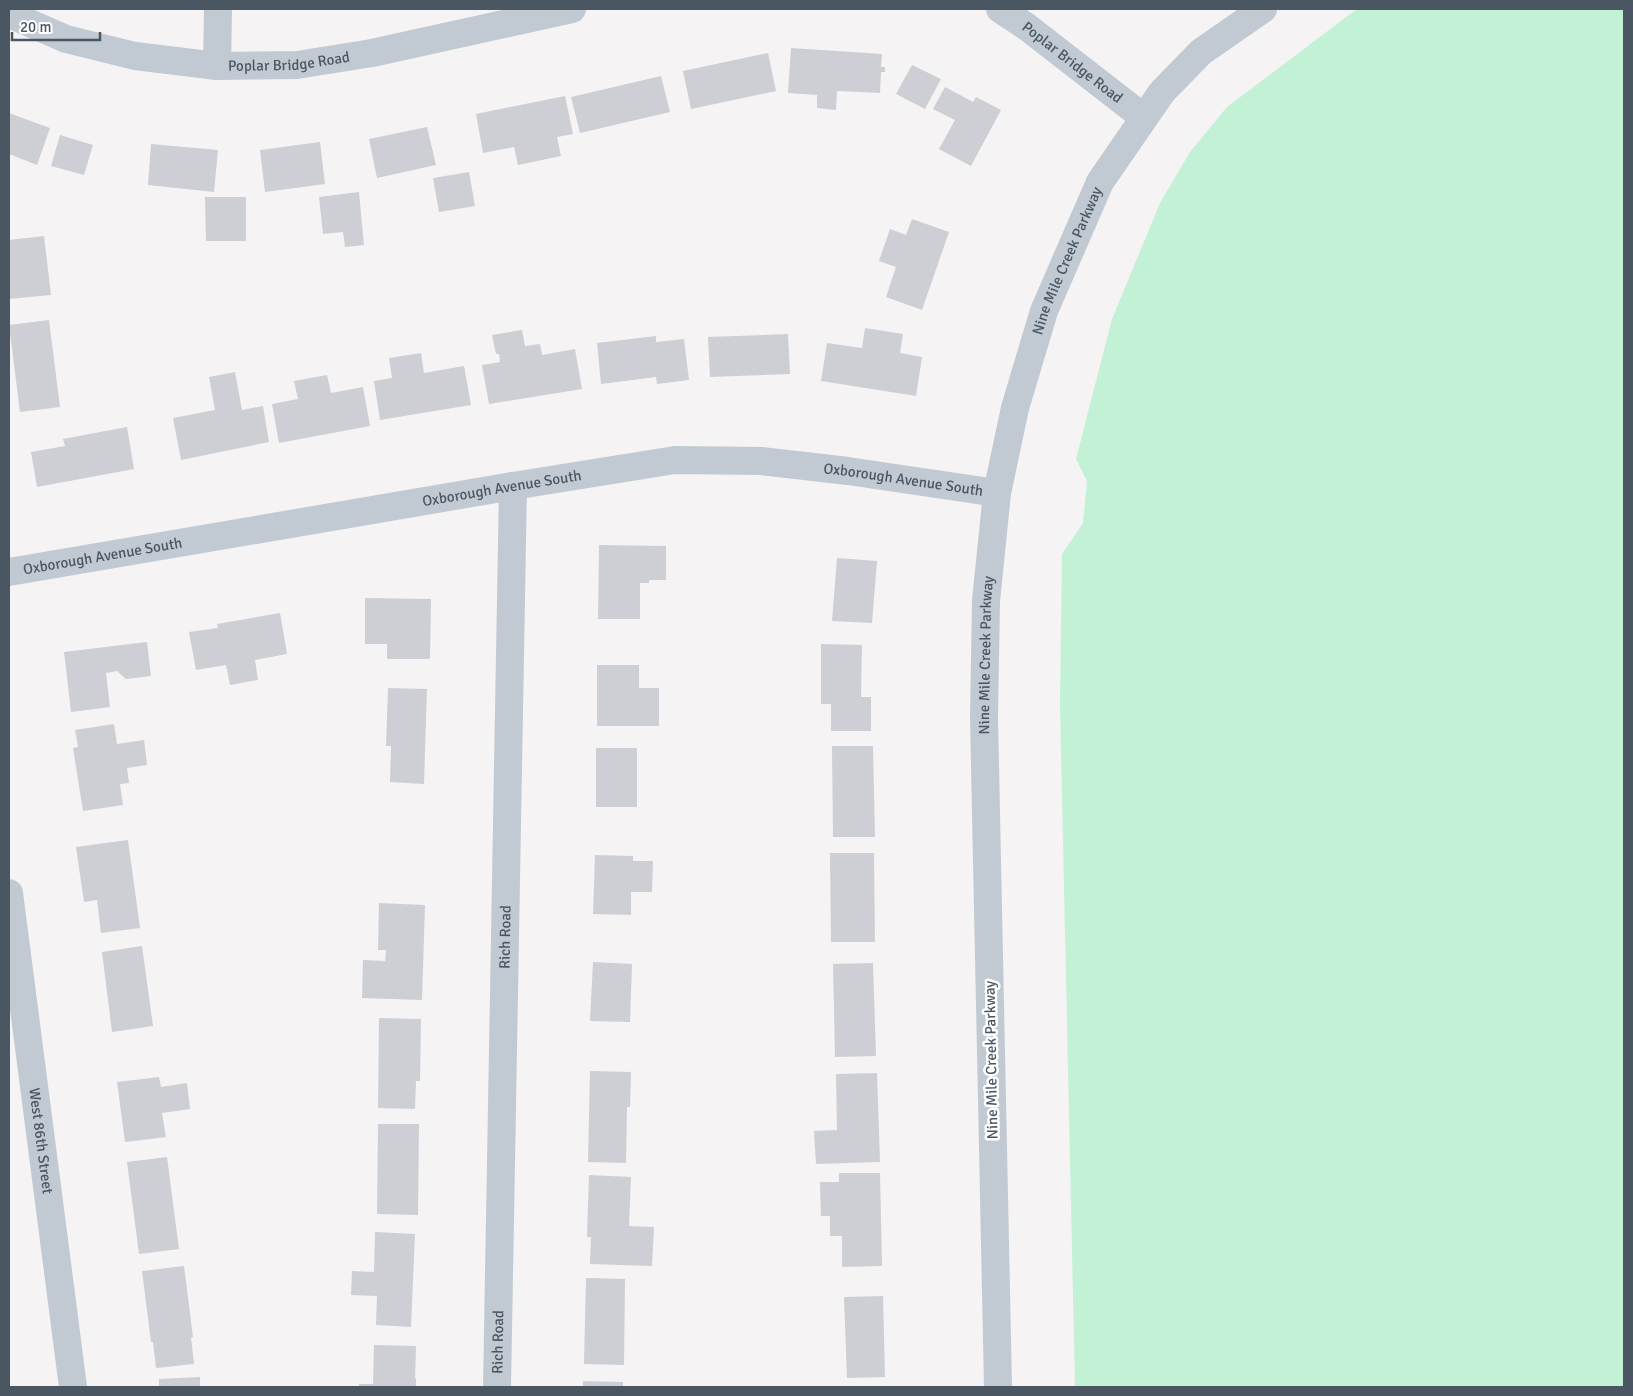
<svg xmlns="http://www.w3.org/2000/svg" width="1633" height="1396" viewBox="0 0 1633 1396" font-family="Signika,sans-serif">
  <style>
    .green { fill: #c3f1d5 }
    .building { fill: #cdcfd5 }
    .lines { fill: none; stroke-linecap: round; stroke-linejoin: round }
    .minor { stroke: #c1cad2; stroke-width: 28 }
    .labels { text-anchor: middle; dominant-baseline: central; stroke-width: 5; stroke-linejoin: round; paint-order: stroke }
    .street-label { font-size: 15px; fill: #4a5661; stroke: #fff }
  </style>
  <rect width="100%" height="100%" fill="#f5f3f3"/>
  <path class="green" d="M1357 9H1624V1387H1075L1060 705 1062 554 1083 523 1087 481 1076 459 1112 319 1160 203 1190 152 1227 107Z"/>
  <g class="building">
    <path d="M791 48 882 54 881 67H885V72H881L880 93 837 91 836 110 817 108V95L788 93Z"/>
    <path d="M768 53 776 91 691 109 683 71Z"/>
    <path d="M912 65 941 79 925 109 896 94Z"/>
    <path d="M661 76 670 112 580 133 571 97Z"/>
    <path d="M945 87 973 102 976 97 1001 110 971 166 939 149 955 120 933 109Z"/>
    <path d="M565 96 573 134 557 137 561 156 518 165 514 147 483 153 476 114Z"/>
    <path d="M9 113 50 128 37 165 9 154Z"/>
    <path d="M427 127 436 165 377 178 369 139Z"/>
    <path d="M60 135 93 145 84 175 51 166Z"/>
    <path d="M320 142 325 184 265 192 260 150Z"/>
    <path d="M151 144 218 150 214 192 148 185Z"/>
    <path d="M469 172 475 206 439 212 433 178Z"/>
    <path d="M359 192 364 245 345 247 343 232 323 234 319 197Z"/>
    <path d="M205 197H246V241H206Z"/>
    <path d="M912 219 949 232 922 310 886 297 896 267 879 261 890 229 906 235Z"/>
    <path d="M44 236 51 295 9 299V240Z"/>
    <path d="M49 320 60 407 20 412 9 325Z"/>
    <path d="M865 328 903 334 900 353 922 357 916 396 821 381 827 343 862 348Z"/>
    <path d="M522 330 525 346 540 344 542 355 575 349 582 389 489 404 482 365 500 362 499 354H496L492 335Z"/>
    <path d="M788 334 790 374 710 377 708 337Z"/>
    <path d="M656 336V342L684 339 689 380 657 384 656 377 601 384 597 343Z"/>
    <path d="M421 353 424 373 464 366 471 405 380 420 374 381 392 378 389 358Z"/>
    <path d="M235 372 242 410 263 406 269 442 181 460 173 418 215 410 209 377Z"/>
    <path d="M327 375 331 393 363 387 370 426 279 443 272 404 298 399 294 381Z"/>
    <path d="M127 427 134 469 37 487 31 452 65 446 63 439Z"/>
    <path d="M599 545 666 546V580H649V583H640V619H598Z"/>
    <path d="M837 558 877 561 872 623 832 621Z"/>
    <path d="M365 598 431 599 430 659H387V644H365Z"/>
    <path d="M280 613 287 654 255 660 258 680 230 685 226 665 196 670 189 632 218 628 217 624Z"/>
    <path d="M147 642 151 676 126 679 117 671 106 673 110 707 71 712 64 652Z"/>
    <path d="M821 644 862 645 861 697H871V731H831V704H821Z"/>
    <path d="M597 665H639V688H659V726H597Z"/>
    <path d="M388 688 427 689 424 784 390 782 391 746H386Z"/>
    <path d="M114 724 117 744 144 740 147 765 127 768 129 783 120 784 123 805 83 811 73 748 78 747 75 730Z"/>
    <path d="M832 746H873L875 837H833Z"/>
    <rect x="596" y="748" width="41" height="59"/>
    <path d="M128 840 140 928 101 933 97 900 84 902 76 847Z"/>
    <path d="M830 853H874L875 942H831Z"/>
    <path d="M595 855 633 856V861H653L652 892H631V915L593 914Z"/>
    <path d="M379 903 425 905 422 1000 362 998 363 960 385 961 386 950H378Z"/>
    <path d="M142 946 153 1026 112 1032 102 952Z"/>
    <path d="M593 962 632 964 630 1022 590 1021Z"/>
    <path d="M873 963 876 1056 835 1057 833 964Z"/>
    <path d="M379 1018 421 1019 420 1081H416L415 1109 378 1108Z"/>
    <path d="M590 1071 631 1072 630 1107H627L626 1163 588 1162Z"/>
    <path d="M877 1073 880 1162 816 1164 814 1131 837 1130 836 1074Z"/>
    <path d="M159 1077 161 1087 187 1083 190 1109 162 1113 166 1137 125 1142 117 1082Z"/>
    <path d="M378 1124H419L418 1215 377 1214Z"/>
    <path d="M167 1157 179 1249 139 1254 127 1162Z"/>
    <path d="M839 1173H880L882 1266 842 1267V1236H830V1216H821L820 1182H839Z"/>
    <path d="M589 1175 631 1177 629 1226 654 1227 652 1266 590 1264 591 1237H587Z"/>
    <path d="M375 1232 415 1234 411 1327 376 1325 377 1296 351 1295 352 1271 374 1272Z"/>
    <path d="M184 1266 193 1337 191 1338 194 1364 156 1368 153 1342H151L142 1271Z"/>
    <path d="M586 1278 625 1279 624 1365 584 1364Z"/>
    <path d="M883 1296 885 1377 847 1378 844 1297Z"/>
    <path d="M374 1345 416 1346 415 1378 416 1379V1387H359V1384H373Z"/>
    <path d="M200 1377V1387H159V1379Z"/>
    <path d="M583 1381 623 1382V1387H583Z"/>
  </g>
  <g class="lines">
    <g class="minor">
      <path id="s1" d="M1000 9 1027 27 1143 117"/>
      <path id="s2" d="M9 14 66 39 135 56 217 66 297 65 372 53 572 9"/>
      <path d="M217 66 218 9"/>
      <path id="s3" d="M9 572 513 486 675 460 761 461 848 471 997 493"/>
      <path id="s4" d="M9 893 73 1387"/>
      <path id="s5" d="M497 1387 513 486"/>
      <path id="s6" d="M998 1387 984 717 986 601 997 493 1015 408 1044 311 1100 182 1162 92 1201 52 1263 9"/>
    </g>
  </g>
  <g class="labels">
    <g class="street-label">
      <text stroke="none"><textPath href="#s2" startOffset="288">Poplar Bridge Road</textPath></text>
      <text stroke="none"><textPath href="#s1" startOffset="90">Poplar Bridge Road</textPath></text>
      <text stroke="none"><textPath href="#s6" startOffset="1138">Nine Mile Creek Parkway</textPath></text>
      <text stroke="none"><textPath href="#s3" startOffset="905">Oxborough Avenue South</textPath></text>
      <text stroke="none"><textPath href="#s3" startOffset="500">Oxborough Avenue South</textPath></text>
      <text stroke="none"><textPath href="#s3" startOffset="95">Oxborough Avenue South</textPath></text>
      <text stroke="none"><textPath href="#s6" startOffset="732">Nine Mile Creek Parkway</textPath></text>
      <text stroke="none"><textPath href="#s5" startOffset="450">Rich Road</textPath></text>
      <text transform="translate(991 1060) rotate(-91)">Nine Mile Creek Parkway</text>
      <text stroke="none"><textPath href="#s4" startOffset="250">West 86th Street</textPath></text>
      <text stroke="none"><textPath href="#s5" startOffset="45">Rich Road</textPath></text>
    </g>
  </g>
  <rect width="1633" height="1396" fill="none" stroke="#4a5661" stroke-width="20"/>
  <path d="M12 32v8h88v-8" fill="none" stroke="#4a5661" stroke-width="2.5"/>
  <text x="20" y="32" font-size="15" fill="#4a5661" stroke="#ffffff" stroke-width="4" paint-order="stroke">20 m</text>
</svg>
